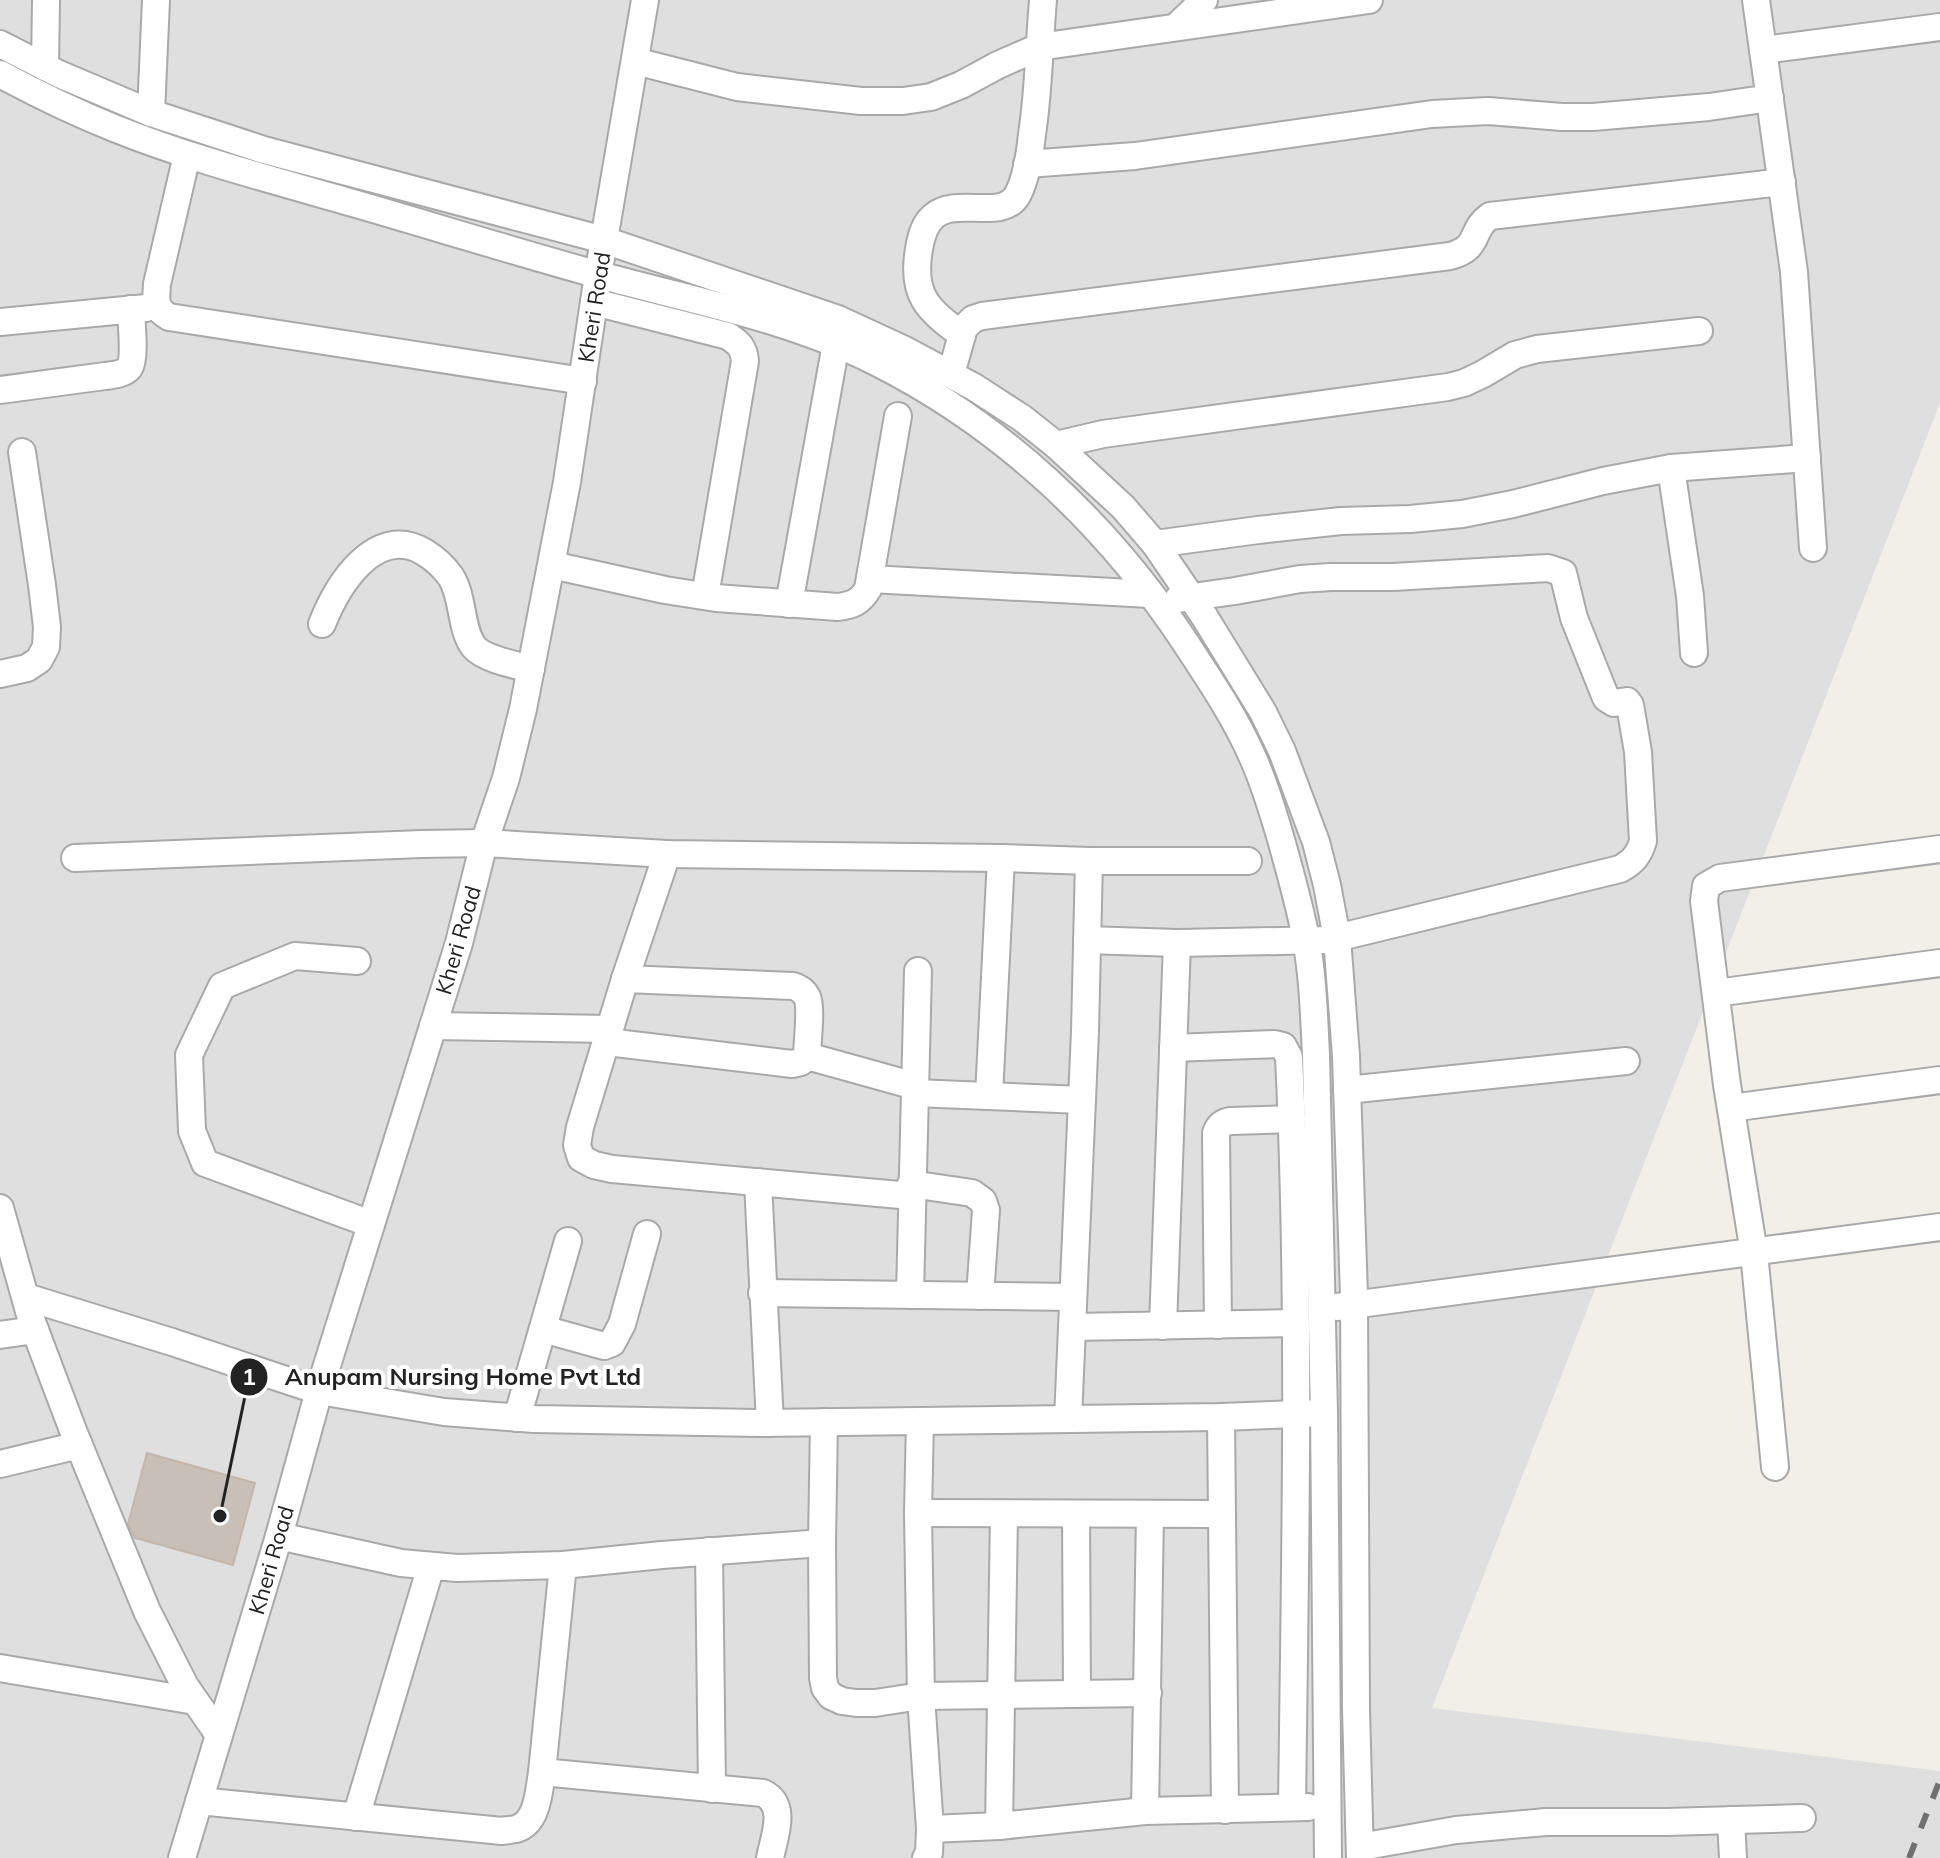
<svg xmlns="http://www.w3.org/2000/svg" width="1940" height="1858" viewBox="0 0 1940 1858" font-family="Mulish,sans-serif">
  <style>
    .residential { fill: #e0dfdf }
    .building { fill: #c7bfb8; stroke: #c4b6ab; stroke-width: 2 }
    .lines { fill: none; stroke-linecap: round; stroke-linejoin: round }
    .minor-casing { stroke: #a9a9a9; stroke-width: 30 }
    .minor { stroke: #fff; stroke-width: 26 }
    .rail { stroke: #707070; stroke-width: 6; stroke-dasharray: 16 16; stroke-linecap: butt }
    .labels { text-anchor: middle; dominant-baseline: central; stroke-width: 8; stroke-linejoin: round; paint-order: stroke }
    .street-label { font-size: 22px; fill: #222; stroke: #fff }
    .leader { fill: none; stroke: #222; stroke-width: 3 }
    .callout-dot { fill: #222; stroke: #fff; stroke-width: 3 }
    .mark-label { font-size: 24px; text-anchor: middle; font-weight: bold; fill: #fff }
    .callout-label { font-size: 24px; text-anchor: middle; font-weight: bold; fill: #222; stroke: #fff; stroke-width: 8; stroke-linejoin: round; paint-order: stroke }
  </style>
  <rect width="100%" height="100%" fill="#f2efe9"/>
  <path class="residential" d="M0 0H1940V403L1432 1708 1940 1771V1858H0Z"/>
  <path class="building" d="M147 1453 255 1483 233 1565 135 1538 128 1524Z"/>
  <g class="lines">
    <g class="minor-casing">
      <g id="minor">
        <path d="M1756 0 1794 272 1813 548"/>
        <path d="M1176 27 1204 0"/>
        <path d="M0 44 59 74 151 113 264 150 604 240 838 319 903 349 974 387 1022 418 1056 445 1123 507 1155 544 1204 616 1263 712 1282 751 1316 842 1327 885 1337 938 1346 1056 1354 1296 1356 1709 1360 1858"/>
        <path d="M1763 50 1940 27"/>
        <path d="M635 61 737 87 861 101H903L931 97 961 85 998 65 1039 47 1369 0"/>
        <path d="M45 67 46 0"/>
        <path d="M0 74C37 94 74 112 114 128 191 159 273 180 353 203 436 227 519 253 603 276 695 301 791 319 876 362 1003 426 1107 524 1185 642 1210 680 1235 717 1253 758 1265 785 1274 815 1282 843 1291 875 1300 907 1306 939 1313 977 1314 1016 1316 1055L1324 1413 1328 1858"/>
        <path d="M151 113 156 0"/>
        <path d="M187 155 157 284C156 299 154 309 169 317L583 381"/>
        <path d="M1027 164 1135 156 1432 114 1488 111 1562 117H1593L1709 107 1770 98"/>
        <path d="M594 302 728 336C739 343 744 348 745 361L705 596"/>
        <path d="M0 322 146 308"/>
        <path d="M962 335C927 309 911 295 919 249 921 237 924 224 934 216 956 196 1004 222 1018 194 1027 176 1030 154 1032 134 1039 90 1039 45 1043 0"/>
        <path d="M951 374 964 328 973 319 982 316 1450 256C1481 248 1469 231 1490 216L1782 182"/>
        <path d="M0 390 105 376C113 375 124 374 129 368 136 358 131 322 131 309"/>
        <path d="M1056 445 1103 434 1448 387 1464 383 1483 374 1515 355 1537 349 1699 331"/>
        <path d="M1671 468 1690 596 1694 653"/>
        <path d="M1155 544 1258 530 1341 521 1410 519 1462 514 1513 504 1603 481 1671 468 1807 458"/>
        <path d="M552 565 665 590 716 598 838 607C853 605 860 602 868 589L898 416"/>
        <path d="M870 579 1150 594"/>
        <path d="M789 604 836 344"/>
        <path d="M322 624C337 586 375 523 424 552 434 558 444 567 451 577 464 598 460 629 474 647 484 659 516 665 531 669"/>
        <path d="M0 674 27 668 39 660 46 647 47 627 42 585 22 452"/>
        <path d="M667 854 625 979 580 1127 577 1145 581 1158 594 1165 612 1169 911 1196"/>
        <path d="M75 858 421 844 484 843 667 854 1001 858 1089 861H1248"/>
        <path d="M1087 940 1177 943 1328 940 1620 869C1633 862 1639 855 1643 841L1638 752 1630 705 1627 701 1614 703 1606 698 1574 618 1563 573 1548 568 1393 577H1331L1300 579 1235 591 1178 599"/>
        <path d="M357 961 295 956 222 986 189 1055 192 1131 205 1163 371 1224"/>
        <path d="M1716 993 1940 963"/>
        <path d="M433 1026 610 1029"/>
        <path d="M607 1042 792 1064 801 1062 807 1056C807 1043 812 1008 807 997 804 991 800 988 793 986L625 979"/>
        <path d="M1173 1048 1275 1044 1283 1046 1289 1057C1301 1307 1295 1557 1292 1807"/>
        <path d="M807 1056 915 1086"/>
        <path d="M1347 1090 1626 1061"/>
        <path d="M915 1093 1082 1100"/>
        <path d="M989 1096 1001 858"/>
        <path d="M1731 1108 1940 1080"/>
        <path d="M758 1182 770 1423"/>
        <path d="M911 1184 972 1193 983 1201 986 1210 980 1296"/>
        <path d="M0 1208 32 1322 74 1433 147 1611 185 1686 219 1735"/>
        <path d="M762 1293 1073 1297"/>
        <path d="M910 1295 918 971"/>
        <path d="M26 1297 172 1342 319 1391 444 1412 534 1419 759 1423 1221 1417 1324 1413"/>
        <path d="M1337 1307 1940 1227"/>
        <path d="M1218 1325 1216 1133C1219 1125 1223 1122 1231 1121L1292 1119"/>
        <path d="M1163 1326 1177 943"/>
        <path d="M1072 1327 1295 1323"/>
        <path d="M543 1329 604 1346 612 1343 622 1324 647 1234"/>
        <path d="M0 1335 35 1330"/>
        <path d="M1221 1417 1225 1810"/>
        <path d="M517 1418 568 1241"/>
        <path d="M1068 1419 1085 1031 1089 861"/>
        <path d="M920 1421 918 1513 921 1696 930 1829"/>
        <path d="M824 1422 822 1543 823 1678 825 1688 831 1696 842 1701 856 1703H875L921 1696 1148 1693"/>
        <path d="M0 1464 79 1445"/>
        <path d="M1775 1467 1754 1253 1727 1085 1704 901 1706 886 1720 878 1940 849"/>
        <path d="M918 1513 1221 1514"/>
        <path d="M1076 1514 1077 1694"/>
        <path d="M279 1536 401 1563 457 1568 563 1565 662 1555 822 1543"/>
        <path d="M709 1551 712 1789"/>
        <path d="M0 1668 195 1701"/>
        <path d="M542 1772 763 1793C788 1805 774 1837 770 1858"/>
        <path d="M199 1801 502 1831C507 1830 511 1830 516 1829 538 1823 539 1790 542 1772L563 1565"/>
        <path d="M1145 1811 1150 1514"/>
        <path d="M356 1817 431 1566"/>
        <path d="M1731 1820 1733 1858"/>
        <path d="M999 1826 1004 1514"/>
        <path d="M1360 1847 1456 1830 1546 1822H1666L1802 1818"/>
        <path d="M182 1858 279 1536 319 1391 459 943 484 843 506 778 523 709 567 482 598 275 645 0"/>
        <path d="M926 1858 929 1853 930 1829 999 1826 1145 1811 1308 1807"/>
      </g>
    </g>
    <use href="#minor" class="minor"/>
    <path class="rail" d="M1909 1858 1940 1780"/>
  </g>
  <g class="labels">
    <g class="street-label">
      <text transform="translate(594 307) rotate(-81)">Kheri Road</text>
      <text transform="translate(458 940) rotate(-74)">Kheri Road</text>
      <text transform="translate(271 1560) rotate(-74)">Kheri Road</text>
    </g>
  </g>
  <path class="leader" d="M220 1516L249 1377"/>
  <g class="callout-dot">
    <circle cx="220" cy="1516" r="8"/>
    <circle cx="249" cy="1377" r="20"/>
  </g>
  <g class="mark-label">
    <text x="249" y="1385">1</text>
  </g>
  <g class="callout-label">
    <text x="463" y="1385">Anupam Nursing Home Pvt Ltd</text>
  </g>
</svg>
